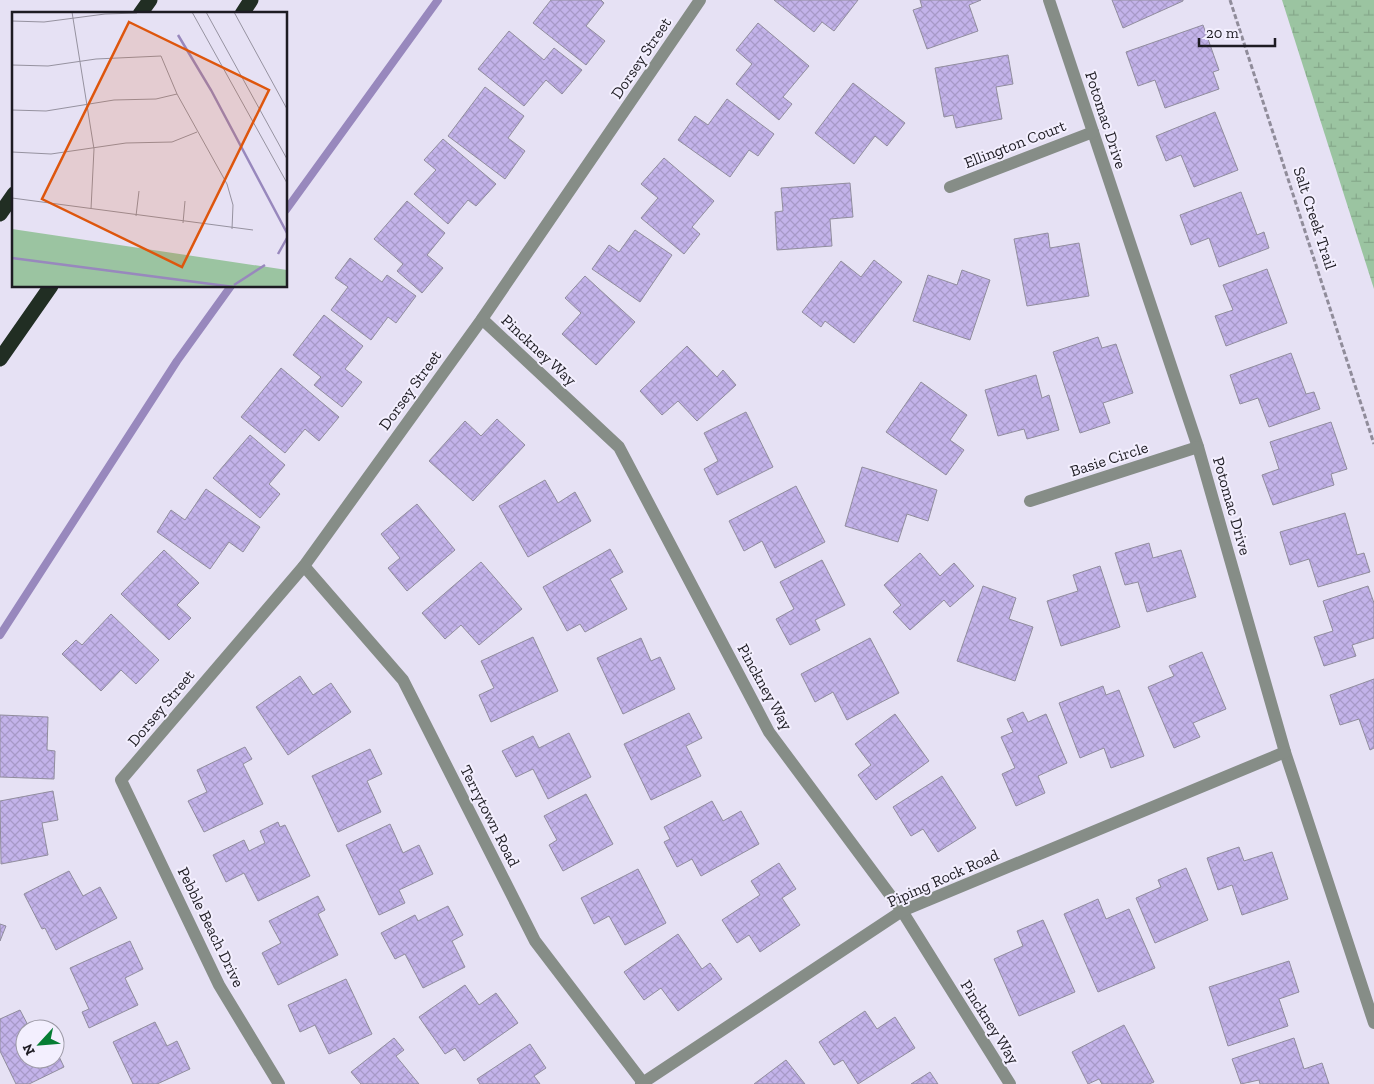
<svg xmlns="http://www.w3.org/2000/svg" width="1374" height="1084" viewBox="0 0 1374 1084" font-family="'Zilla Slab',serif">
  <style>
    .wetland { fill: url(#wetland-marsh) }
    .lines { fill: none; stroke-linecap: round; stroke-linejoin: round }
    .stream { stroke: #9888bd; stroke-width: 8 }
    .building { fill: url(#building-cross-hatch); stroke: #918d9e }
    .path { stroke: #908c9a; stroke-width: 3; stroke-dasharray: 5 2.5; stroke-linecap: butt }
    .minor { stroke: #868d87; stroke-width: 12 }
    .motorway { stroke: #212e23; stroke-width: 15 }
    .labels { text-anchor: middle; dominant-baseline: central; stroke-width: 4; stroke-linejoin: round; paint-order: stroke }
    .street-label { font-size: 16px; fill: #1d1b22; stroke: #f3effe }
    .inset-river { fill: none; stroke: #9888bd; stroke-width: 2.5 }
    .inset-road { fill: none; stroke: #9692a0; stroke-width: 1 }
    .view { fill: #de560d; fill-opacity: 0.15; stroke: #de560d; stroke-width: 2.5 }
    .inset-edge { fill: none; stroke: #1d1b22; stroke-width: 2.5 }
  </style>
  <defs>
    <pattern id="wetland-marsh" width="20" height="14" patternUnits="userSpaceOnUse" patternTransform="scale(1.25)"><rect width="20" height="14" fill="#9bc4a1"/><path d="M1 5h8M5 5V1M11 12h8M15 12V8" fill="none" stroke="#85a88a"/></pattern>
    <pattern id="building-cross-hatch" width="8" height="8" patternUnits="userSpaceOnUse" patternTransform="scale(1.25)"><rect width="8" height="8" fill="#c3b3ea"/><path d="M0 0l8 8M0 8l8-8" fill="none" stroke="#a799c8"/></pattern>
  </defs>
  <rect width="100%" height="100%" fill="#e6e1f4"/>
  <path class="wetland" d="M1282 0H1374V289Z"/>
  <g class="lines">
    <g class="stream">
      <path d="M286 210 438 0"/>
      <path d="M0 635 177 361 231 286"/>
    </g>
  </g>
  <g class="building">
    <path d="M551 0H601L604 3 586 26 605 41 586 65 533 23Z"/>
    <path d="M774 0H858L834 31 822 22 814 32Z"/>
    <path d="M920 0H981L969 5 978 31 927 49 913 10 922 7Z"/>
    <path d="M1112 0H1183V1L1123 28Z"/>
    <path d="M758 23 809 66 783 97 792 104 779 120 736 84 752 64 736 50Z"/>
    <path d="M1203 25 1219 70 1213 72 1219 89 1165 108 1155 80 1138 86 1126 52Z"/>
    <path d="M509 31 544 60 554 48 582 70 562 94 546 80 524 106 478 69Z"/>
    <path d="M1008 55 1013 84 996 87 1002 119 956 128 953 115 944 117 935 68Z"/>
    <path d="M853 83 905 123 887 146 875 136 854 164 815 133Z"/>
    <path d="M485 87 524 116 508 138 525 151 505 179 448 136Z"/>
    <path d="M727 99 774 134 758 156 749 150 730 177 678 140 695 116 708 125Z"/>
    <path d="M1215 112 1238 170 1194 187 1181 155 1166 161 1156 136Z"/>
    <path d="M443 139 496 184 476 206 468 200 448 224 414 194 436 170 424 160Z"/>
    <path d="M664 158 714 201 692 227 700 234 684 254 641 218 658 198 641 184Z"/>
    <path d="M850 183 853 217 830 219 832 246 777 250 775 212 783 211 781 188Z"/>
    <path d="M1241 192 1257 235 1264 232 1269 248 1219 267 1209 238 1191 245 1180 215Z"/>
    <path d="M407 201 445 233 427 255 443 268 422 293 397 271 403 264 374 239Z"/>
    <path d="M635 230 672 255 640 302 592 269 609 245 619 252Z"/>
    <path d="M1048 233 1050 248 1079 243 1089 296 1027 306 1014 239Z"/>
    <path d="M350 258 382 282 387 275 416 296 396 323 388 317 371 340 331 310 348 287 335 278Z"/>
    <path d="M874 260 902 282 854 343 825 321 821 327 802 312 841 261 861 277Z"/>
    <path d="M1267 269 1287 323 1226 346 1215 316 1233 310 1223 285Z"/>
    <path d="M962 270 990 280 970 340 913 321 928 275 957 285Z"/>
    <path d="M585 276 635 322 596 365 562 334 581 313 565 298Z"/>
    <path d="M324 315 363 346 345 369 362 382 342 407 314 385 321 377 293 355Z"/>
    <path d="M1098 337 1102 348 1116 344 1133 393 1103 403 1110 423 1080 433 1053 352Z"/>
    <path d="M687 346 717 377 723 370 736 385 697 421 678 401 662 415 640 391Z"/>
    <path d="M1291 353 1306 394 1314 392 1320 409 1269 427 1258 398 1240 404 1230 375Z"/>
    <path d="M281 368 339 417 319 441 305 429 285 453 241 417Z"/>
    <path d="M1036 375 1042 398 1049 395 1059 430 1027 439 1024 429 998 436 985 390Z"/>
    <path d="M921 382 967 415 950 440 964 450 946 475 886 432Z"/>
    <path d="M746 412 773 467 717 495 704 469 718 461 704 433Z"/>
    <path d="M497 419 525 445 473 501 429 461 465 421 481 436Z"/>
    <path d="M1331 422 1347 469 1331 474 1334 485 1273 505 1262 475 1279 469 1270 442Z"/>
    <path d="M250 435 285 465 269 484 280 494 260 518 213 478Z"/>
    <path d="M862 467 937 490 928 521 907 514 898 542 845 526Z"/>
    <path d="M545 480 558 503 575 492 591 521 528 557 499 506Z"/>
    <path d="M796 486 825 542 775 568 762 541 744 551 729 521Z"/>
    <path d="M206 489 260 527 243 552 229 542 210 569 157 532 171 510 185 520Z"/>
    <path d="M417 504 455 550 407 591 388 568 400 558 381 534Z"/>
    <path d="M1345 513 1357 555 1364 553 1370 572 1318 587 1309 559 1290 565 1280 532Z"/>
    <path d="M1149 543 1153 558 1181 550 1196 597 1147 612 1138 582 1125 585 1115 553Z"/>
    <path d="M610 549 623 572 610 579 627 609 585 632 580 624 567 631 543 587Z"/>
    <path d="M164 550 199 583 177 605 191 618 169 640 121 594Z"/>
    <path d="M920 553 940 576 954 563 974 586 950 607 944 600 910 630 893 612 901 605 884 585Z"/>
    <path d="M822 560 845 605 815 620 820 630 790 645 776 619 794 609 780 582Z"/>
    <path d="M481 562 522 609 479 645 461 625 445 639 422 613Z"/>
    <path d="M1100 566 1120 627 1061 646 1047 601 1078 591 1073 575Z"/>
    <path d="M983 586 1016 598 1009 619 1033 627 1015 681 957 661Z"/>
    <path d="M1368 586 1374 603V638L1352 645 1356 656 1324 666 1314 637 1333 631 1323 601Z"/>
    <path d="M111 614 159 660 136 684 121 670 101 691 62 654 76 640 82 645Z"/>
    <path d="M533 637 558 691 491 722 479 695 494 688 481 661Z"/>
    <path d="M641 638 651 661 660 657 675 689 623 714 597 658Z"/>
    <path d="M870 638 899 693 847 720 833 692 815 702 801 674Z"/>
    <path d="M1202 652 1226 709 1193 723 1200 737 1174 748 1148 687 1174 676 1169 666Z"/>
    <path d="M300 676 313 695 331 683 351 712 288 755 256 707Z"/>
    <path d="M1374 679V748L1370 750 1359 719 1340 725 1330 695Z"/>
    <path d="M1103 686 1106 695 1119 690 1144 756 1111 768 1104 748 1080 758 1059 703Z"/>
    <path d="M1023 712 1028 722 1046 714 1067 763 1038 776 1045 793 1016 806 1002 774 1015 768 1001 737 1013 732 1007 719Z"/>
    <path d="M689 713 702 738 686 746 701 776 651 800 624 744Z"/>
    <path d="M895 714 929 761 876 800 858 775 871 765 855 744Z"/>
    <path d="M0 715 48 717 47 750 55 751 54 779 0 777Z"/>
    <path d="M569 733 591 777 548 799 533 769 516 777 502 751 533 736 539 748Z"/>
    <path d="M245 747 252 759 243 764 263 804 204 832 188 801 207 792 197 770Z"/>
    <path d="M370 749 382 774 367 781 381 812 338 832 312 776Z"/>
    <path d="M942 776 976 828 938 852 923 829 911 836 893 807Z"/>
    <path d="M53 791 58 820 42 823 48 855 1 864 0 801Z"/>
    <path d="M586 794 613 844 563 871 549 845 557 840 544 816Z"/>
    <path d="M712 801 723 821 741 811 759 844 701 876 692 859 677 867 664 842 670 839 664 827Z"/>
    <path d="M278 822 280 827 285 825 310 876 258 901 244 873 226 882 213 855 244 840 249 851 265 843 260 831Z"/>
    <path d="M390 824 403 853 419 845 433 874 399 890 405 903 379 915 346 845Z"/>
    <path d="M1239 847 1244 861 1272 852 1288 899 1242 915 1232 885 1218 890 1207 858Z"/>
    <path d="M779 863 796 889 782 898 800 925 760 952 749 935 737 943 722 920 760 895 751 881Z"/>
    <path d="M1186 868 1208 920 1155 943 1136 898 1161 887 1158 880Z"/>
    <path d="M638 869 666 923 625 945 609 916 594 924 581 898Z"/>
    <path d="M69 871 83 896 100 887 117 918 56 950 45 928 42 929 24 894Z"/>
    <path d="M318 896 325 910 318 914 338 955 278 985 262 953 281 943 269 921Z"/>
    <path d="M1098 899 1106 919 1129 909 1155 968 1098 992 1064 914Z"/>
    <path d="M448 906 463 935 452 941 465 967 423 988 405 954 395 959 381 933 415 915 418 921Z"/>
    <path d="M1043 920 1075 992 1019 1016 994 959 1023 946 1017 931Z"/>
    <path d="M0 924 6 926 0 941Z"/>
    <path d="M678 934 702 969 710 963 722 979 678 1011 661 988 644 1000 624 972Z"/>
    <path d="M130 941 143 969 125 978 138 1005 89 1028 82 1012 89 1009 70 968Z"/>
    <path d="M1289 961 1299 992 1279 999 1288 1026 1228 1046 1209 987Z"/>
    <path d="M346 979 372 1034 329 1054 315 1025 300 1032 288 1005Z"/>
    <path d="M465 985 479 1005 496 993 518 1023 464 1061 455 1048 445 1054 419 1017Z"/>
    <path d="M20 1010 30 1029H25V1059H55V1048L64 1067 29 1084H16L0 1051V1019Z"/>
    <path d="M865 1011 877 1029 895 1017 915 1048 858 1084 843 1060 834 1065 819 1042Z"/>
    <path d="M155 1022 167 1046 177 1041 190 1069 157 1084H133L113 1042Z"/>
    <path d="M1124 1025 1154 1082 1149 1084H1102L1099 1079 1088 1084 1072 1052Z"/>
    <path d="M394 1038 404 1050 396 1056 419 1084H361L351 1072Z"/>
    <path d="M1294 1038 1304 1069 1322 1063 1329 1084H1260L1259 1080 1241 1084 1232 1059Z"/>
    <path d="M530 1044 546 1068 534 1076 540 1084H480L477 1079Z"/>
    <path d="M786 1060 805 1084H754Z"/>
    <path d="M930 1072 938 1084H911Z"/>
  </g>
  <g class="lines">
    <path class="path" d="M1230 0 1374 444"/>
    <g class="minor">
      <path d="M1049 0 1198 447 1285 752 1374 1023"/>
      <path d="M950 187 1093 132"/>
      <path d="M482 319 619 447 769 732 902 911 1010 1084"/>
      <path d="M1030 501 1198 447"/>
      <path d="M304 566 403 680 535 941 644 1084"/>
      <path d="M279 1084 219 985 121 780 304 566 482 319 700 0"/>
      <path d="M641 1084 902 911 1285 752"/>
    </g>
    <g class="motorway">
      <path d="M140 14 150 0"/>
      <path d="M242 14 251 0"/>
      <path d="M0 214 14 194"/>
      <path d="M0 359 51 286"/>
    </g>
  </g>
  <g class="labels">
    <g class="street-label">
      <text transform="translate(641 58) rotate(-56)">Dorsey Street</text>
      <text transform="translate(1106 120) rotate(72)">Potomac Drive</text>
      <text transform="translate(1015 144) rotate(-21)">Ellington Court</text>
      <text transform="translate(1315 218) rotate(72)">Salt Creek Trail</text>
      <text transform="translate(539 350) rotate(43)">Pinckney Way</text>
      <text transform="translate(410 390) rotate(-54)">Dorsey Street</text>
      <text transform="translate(1109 459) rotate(-18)">Basie Circle</text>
      <text transform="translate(1232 506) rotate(74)">Potomac Drive</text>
      <text transform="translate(765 687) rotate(61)">Pinckney Way</text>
      <text transform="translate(161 708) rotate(-50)">Dorsey Street</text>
      <text transform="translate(490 816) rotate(63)">Terrytown Road</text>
      <text transform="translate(943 878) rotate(-24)">Piping Rock Road</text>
      <text transform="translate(211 927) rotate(64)">Pebble Beach Drive</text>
      <text transform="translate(990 1022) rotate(58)">Pinckney Way</text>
    </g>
  </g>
  <g transform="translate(12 12)">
    <rect width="275" height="275" fill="#e6e1f4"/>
    <path d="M0 217 275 258V275H0Z" fill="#9bc4a1"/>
    <path class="inset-river" d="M166 23 199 78 275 221M266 242 275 226M0 246 222 275M222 273 253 253"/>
    <path class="inset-road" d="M60 0 82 137 79 197M180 0 275 171M194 0 275 147M222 0 275 97M0 9 32 10 93 2 125 1M0 53 36 54 84 47 149 44 165 82 215 172 221 193 220 217M0 98 34 99 102 88 144 87 165 82M0 140 39 142 114 131 160 130 185 120M0 186 241 218M124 204 127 179M171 211 173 189"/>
    <path class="view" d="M117 10 257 78 170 255 30 187Z"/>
    <rect width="275" height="275" class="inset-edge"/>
  </g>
  <g transform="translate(40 1044) rotate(244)"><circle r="24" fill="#f3effe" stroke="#9d9aa6"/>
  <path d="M0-4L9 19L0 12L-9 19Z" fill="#067d34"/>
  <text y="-8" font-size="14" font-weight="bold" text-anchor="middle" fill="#1d1b22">N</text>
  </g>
  <path d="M1199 38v8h76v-8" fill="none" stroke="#1d1b22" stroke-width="2.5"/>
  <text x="1206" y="38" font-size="15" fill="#1d1b22" stroke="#f3effe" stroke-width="4" paint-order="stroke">20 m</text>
</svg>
